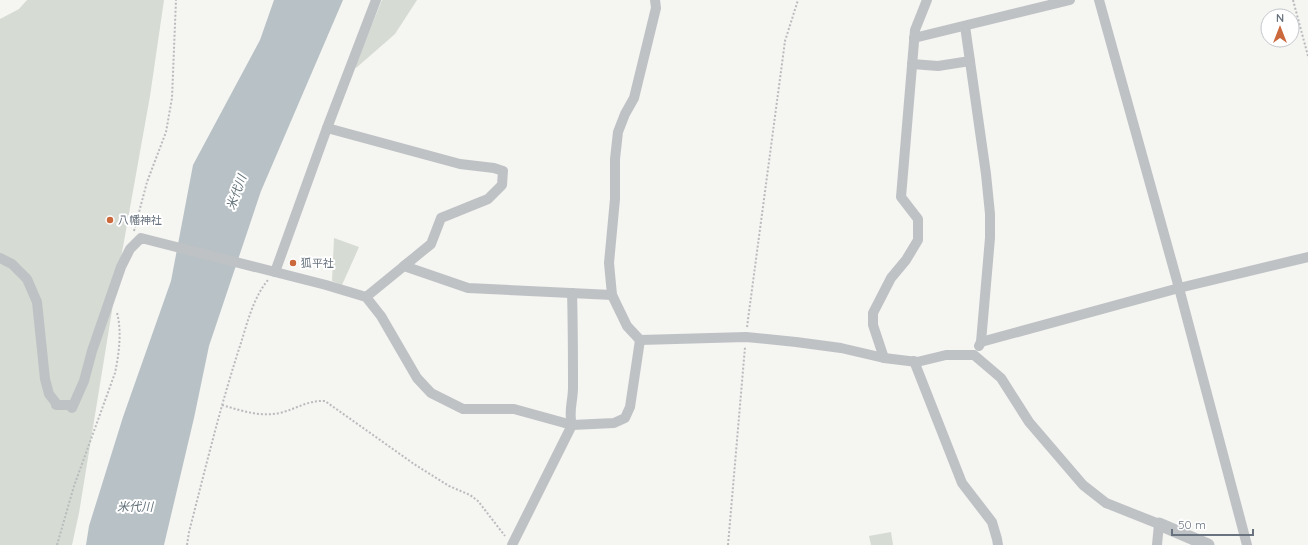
<svg xmlns="http://www.w3.org/2000/svg" width="1308" height="545" viewBox="0 0 1308 545" font-family="Quicksand,'Noto Sans JP',sans-serif">
  <style>
    .green { fill: #d6dbd4 }
    .water { fill: #b8c1c5 }
    .lines { fill: none; stroke-linecap: round; stroke-linejoin: round }
    .path { stroke: #b9bbbd; stroke-width: 2; stroke-dasharray: 2 2; stroke-linecap: butt }
    .minor { stroke: #bfc2c5; stroke-width: 10 }
    .tertiary { stroke: #bfc2c5; stroke-width: 13 }
    .poi-dot { fill: #cb683c; stroke: #fff; stroke-width: 1.5 }
    .labels { text-anchor: middle; dominant-baseline: central; stroke-width: 4; stroke-linejoin: round; paint-order: stroke }
    .poi-label { font-size: 11px; fill: #68737f; stroke: #fff; text-anchor: start }
    .water-label { font-size: 12px; font-style: italic; fill: #64747c; stroke: #fff }
  </style>
  <rect width="100%" height="100%" fill="#f5f5f2"/>
  <g class="green">
    <path d="M27 0H164L150 96 116 286 79 513 72 545H0V19L19 9Z"/>
    <path d="M382 0H417L395 34 356 68 355 66Z"/>
    <path d="M334 238 359 247 342 285 332 281Z"/>
    <path d="M891 532 893 545H871L869 536Z"/>
  </g>
  <path class="water" d="M274 0H343L261 191 209 346 194 418 164 545H86L89 526 123 417 171 281 193 165 260 40Z"/>
  <g class="lines">
    <g class="path">
      <path d="M1293 0 1308 56"/>
      <path d="M118 221 136 223"/>
      <path d="M134 231 147 182 166 132 172 98 176 0"/>
      <path d="M747 327 785 41 798 0"/>
      <path d="M222 405C242 411 260 417 280 413 296 409 308 400 325 401L414 464 449 486 470 495 478 501 505 536"/>
      <path d="M57 545 74 486 115 373C119 354 122 331 117 313"/>
      <path d="M187 545 189 532C205 470 220 407 240 346 247 324 253 298 268 280"/>
      <path d="M728 545 745 347"/>
    </g>
    <g class="minor">
      <path d="M655 0 656 8 634 98 625 114 618 132 615 159V199L609 263 612 295 627 326 640 340 746 337 796 342 841 348 884 358 917 362 946 355H974L1001 378 1029 422 1083 485 1106 503 1159 524 1157 545"/>
      <path d="M1099 0 1179 288 1247 545"/>
      <path d="M965 26 986 174 990 214V238L981 342 979 346"/>
      <path d="M914 38 1070 0"/>
      <path d="M912 64 938 66 970 61"/>
      <path d="M327 128 460 164 494 168 503 171 502 185 488 199 441 218 431 244 404 266"/>
      <path d="M0 258 12 264 27 279 37 302 45 379 49 394 56 403V405H69L72 408 84 381 92 351 121 267 130 249 141 238 326 285 366 297 381 316 417 378 431 393 463 409H514L572 425 614 423 625 418 630 407 640 340"/>
      <path d="M275 272 327 128 376 0"/>
      <path d="M366 297 404 266 468 288 612 295"/>
      <path d="M981 342 1179 288 1308 257"/>
      <path d="M884 358 873 325V313L891 278 906 260 918 240V219L901 197 915 30 927 0"/>
      <path d="M914 361 962 483 992 522 997 539 998 545"/>
      <path d="M512 545 572 425C568 413 573 401 573 388 573 356 573 325 572 293"/>
    </g>
    <path class="tertiary" d="M1159 524 1208 545"/>
  </g>
  <g class="poi-dot">
    <circle cx="110" cy="220" r="4"/>
    <circle cx="293" cy="263" r="4"/>
  </g>
  <g class="labels">
    <g class="poi-label">
      <text x="118" y="220">八幡神社</text>
      <text x="301" y="263">狐平社</text>
    </g>
    <g class="water-label">
      <text transform="translate(236 192) rotate(-70)">米代川</text>
      <text x="135" y="506">米代川</text>
    </g>
  </g>
  <g transform="translate(1280 28)"><circle r="19" fill="#ffffff" stroke="#c3c7cc"/>
  <path d="M0-3L7 15L0 10L-7 15Z" fill="#cb683c"/>
  <text y="-6" font-size="11" font-weight="bold" text-anchor="middle" fill="#68737f">N</text>
  </g>
  <path d="M1172 529v6h81v-6" fill="none" stroke="#68737f" stroke-width="2"/>
  <text x="1178" y="529" font-size="12" fill="#68737f" stroke="#ffffff" stroke-width="3" paint-order="stroke">50 m</text>
</svg>
